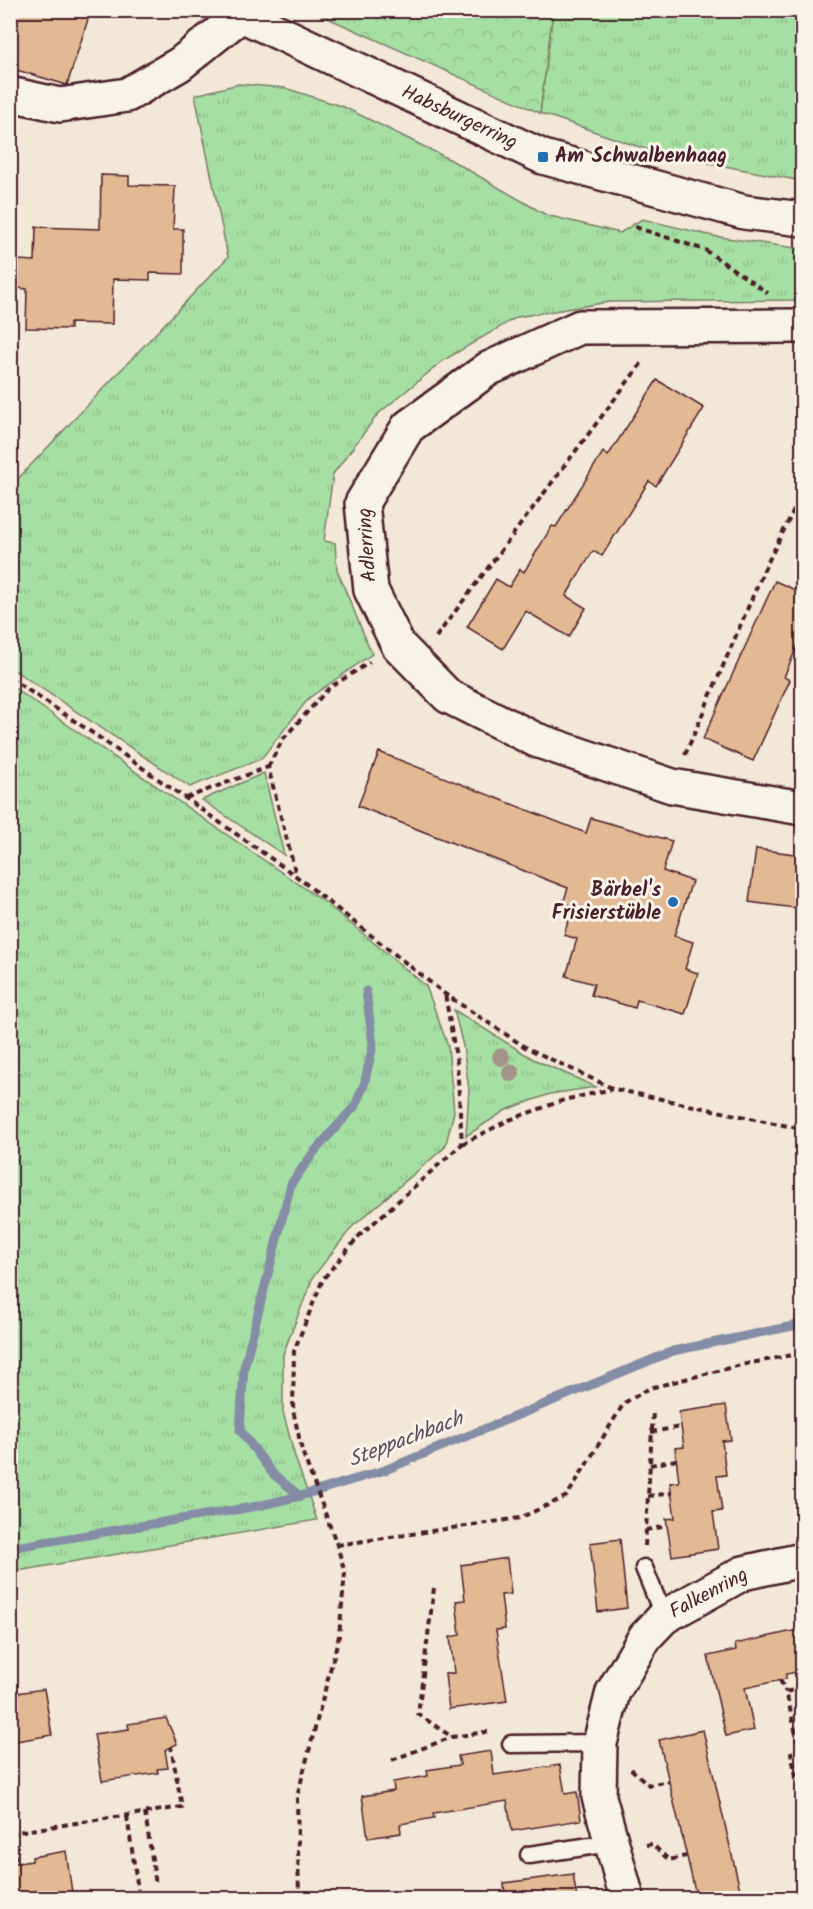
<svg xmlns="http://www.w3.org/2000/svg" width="813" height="1909" viewBox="0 0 813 1909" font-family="Kalam,sans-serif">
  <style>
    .grass { fill: url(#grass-tufts); stroke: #787f67; stroke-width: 1.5 }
    .forest { fill: url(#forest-crowns); stroke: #787f67; stroke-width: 1.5 }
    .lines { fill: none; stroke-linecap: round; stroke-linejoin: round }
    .stream { stroke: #858ca5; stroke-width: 9 }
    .building { fill: #e2b992; stroke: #4a1f2b; stroke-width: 1.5 }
    .service-casing { stroke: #4a1f2b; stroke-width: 21 }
    .minor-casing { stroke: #4a1f2b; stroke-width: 38 }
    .tertiary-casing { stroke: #4a1f2b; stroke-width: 38 }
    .path { stroke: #4a1f2b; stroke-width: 4; stroke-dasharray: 6 4.5; stroke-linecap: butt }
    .service { stroke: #f7f3e8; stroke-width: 16 }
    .minor { stroke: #f7f3e8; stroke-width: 33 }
    .tertiary { stroke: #f7f3e8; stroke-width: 33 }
    .tree { fill: #a39389 }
    .poi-dot { fill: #1f6fb2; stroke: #f7f3e8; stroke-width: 2 }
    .labels { text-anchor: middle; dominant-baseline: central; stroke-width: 6; stroke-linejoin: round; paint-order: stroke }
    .street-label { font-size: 20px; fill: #4a1f2b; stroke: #f7f3e8 }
    .poi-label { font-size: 20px; font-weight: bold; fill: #4a1f2b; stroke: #f7f3e8; text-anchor: start }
    .water-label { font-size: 21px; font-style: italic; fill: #634c5e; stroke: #f7f3e8 }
  </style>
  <defs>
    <pattern id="grass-tufts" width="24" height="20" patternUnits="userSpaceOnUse" patternTransform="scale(1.5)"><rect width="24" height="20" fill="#a6dfa3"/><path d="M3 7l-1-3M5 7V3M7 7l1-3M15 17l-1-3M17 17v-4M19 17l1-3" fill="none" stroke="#90bf8c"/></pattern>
    <pattern id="forest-crowns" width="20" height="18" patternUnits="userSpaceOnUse" patternTransform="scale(1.5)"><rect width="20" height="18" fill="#a6dfa3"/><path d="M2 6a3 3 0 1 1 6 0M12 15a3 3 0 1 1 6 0" fill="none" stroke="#90bf8c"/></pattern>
  </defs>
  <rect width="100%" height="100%" fill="#f3e7d7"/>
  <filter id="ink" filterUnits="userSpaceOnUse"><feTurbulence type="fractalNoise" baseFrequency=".0167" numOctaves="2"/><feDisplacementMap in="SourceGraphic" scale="12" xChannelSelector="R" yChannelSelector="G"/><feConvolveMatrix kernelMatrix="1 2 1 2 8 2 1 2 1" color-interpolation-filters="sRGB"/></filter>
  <g filter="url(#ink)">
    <g class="grass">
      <path d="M553 11H802V181L657 153 540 113Z"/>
      <path d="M239 84 285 88 344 107 451 160 546 215 620 233 642 219 713 236 802 249V300L609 302 517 317 444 360 378 414 333 474 324 541 335 543 337 570 372 654 309 698 261 759 190 787 11 668V486L228 257 195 95Z"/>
      <path d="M11 686 326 903 426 986 448 1046 454 1112 445 1147 352 1227 313 1277 283 1354V1412L295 1457 317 1520 11 1572Z"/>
      <path d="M264 773 284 855 202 800Z"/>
      <path d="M454 1010 533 1059 596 1087 550 1094 506 1110 466 1136 469 1090 463 1046Z"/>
    </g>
    <path class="forest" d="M312 11H553L540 113Z"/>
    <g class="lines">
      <g class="stream">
        <path d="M300 1496 273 1474 240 1430 244 1368 291 1184 314 1152 355 1106 364 1085 373 1045 366 991"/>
        <path d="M10 1548 258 1506 300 1496 385 1470 673 1351 802 1324"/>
      </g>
    </g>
    <g class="building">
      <path d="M10 10H91L67 85 10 68Z"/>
      <path d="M101 175 129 176V185L175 186 173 229H183V274L150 273V280L113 279 112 324 70 323V329L26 328 27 289 18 288V260L35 261 36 227 100 229Z"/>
      <path d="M657 380 704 408 656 486 649 481 602 556 593 551 566 596 586 608 569 637 526 611 503 649 467 627 496 579 509 587 520 569 524 572 552 526 556 527 603 452 608 456Z"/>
      <path d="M775 581 802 593V635L784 677 790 680 753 761 703 739Z"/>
      <path d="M379 752 586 833 591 818 672 841 663 871 692 881 674 936 693 942 685 969 698 973 685 1014 637 1000 635 1008 591 995 594 984 566 976 577 939 564 935 573 906 563 903 568 888 358 806Z"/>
      <path d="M756 849 802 855V909L749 902Z"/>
      <path d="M726 1405 731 1440 722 1441 726 1475 717 1476 722 1511 713 1512 718 1549 672 1556 666 1519 675 1518 670 1483 679 1482 675 1448 684 1447 679 1412Z"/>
      <path d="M620 1539 627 1608 598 1612 590 1543Z"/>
      <path d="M507 1558 511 1594 501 1595 505 1629 496 1630 507 1701 449 1709 445 1674 454 1673 450 1637 460 1635 456 1601 465 1600 461 1565Z"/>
      <path d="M802 1629V1671L786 1674V1679L745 1688 754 1730 726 1736 708 1656 736 1650 735 1644Z"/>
      <path d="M44 1689 52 1735 10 1742V1694Z"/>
      <path d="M166 1718 177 1744 165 1750 168 1768 157 1769 158 1773 102 1781 94 1734 129 1729 128 1724Z"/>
      <path d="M703 1730 741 1894 721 1899H697L659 1740Z"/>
      <path d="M491 1751 494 1775 560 1765 565 1794 577 1792 581 1820 512 1831 507 1801 433 1813 434 1818 400 1824 401 1833 368 1838 362 1796 394 1791 393 1782 428 1776 427 1770 460 1765 458 1756Z"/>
      <path d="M66 1851 73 1899H10V1864L32 1861V1857Z"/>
      <path d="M573 1874 577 1899H505L504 1883Z"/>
    </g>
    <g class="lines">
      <g class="service-casing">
        <g id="service">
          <path d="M644 1568 664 1617"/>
          <path d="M511 1744 600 1743"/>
          <path d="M529 1855 611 1843"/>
        </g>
      </g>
      <g class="minor-casing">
        <g id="minor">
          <path d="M10 94 60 105 127 95 180 64 241 15"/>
          <path d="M802 326 580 327 488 369 408 427 362 503 371 590 398 645 448 696 536 740 672 786 802 808"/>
          <path d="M627 1898 599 1797 600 1743 613 1692 645 1637 664 1617 743 1573 802 1560"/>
        </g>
      </g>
      <g class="tertiary-casing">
        <path id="tertiary" d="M231 10 543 157 744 212 802 219"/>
      </g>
      <g class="path">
        <path d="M635 227 705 250 768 293"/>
        <path d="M436 637 644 360"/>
        <path d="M10 678 97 736 296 876 445 994 525 1047 614 1089 802 1129"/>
        <path d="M685 755 764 570 802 494"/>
        <path d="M268 767 283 739 329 688 370 662"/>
        <path d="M186 798 268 767 296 875"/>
        <path d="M462 1144 509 1120 564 1100 612 1089"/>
        <path d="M651 1432 681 1427"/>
        <path d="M650 1465 676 1460"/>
        <path d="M648 1496 672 1493"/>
        <path d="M646 1530 667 1526"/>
        <path d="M337 1545 520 1518 567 1496 624 1403 650 1388 741 1365 802 1353"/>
        <path d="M645 1546 653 1413"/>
        <path d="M434 1588 418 1714 452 1737"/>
        <path d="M780 1680 786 1692"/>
        <path d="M802 1688 786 1692 800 1751 791 1753 802 1803"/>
        <path d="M392 1760 452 1737 492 1731"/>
        <path d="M631 1769 649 1785 669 1781"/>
        <path d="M145 1813 156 1885"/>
        <path d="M127 1816 138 1890"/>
        <path d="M10 1833 182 1807 171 1747"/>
        <path d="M11 1833 16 1863"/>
        <path d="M646 1845 652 1844 669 1860 686 1856"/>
        <path d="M299 1898 297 1797 339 1636 345 1573 337 1545 302 1451 293 1410 294 1351 323 1279 359 1236 462 1144 457 1063 445 994"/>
      </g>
      <use href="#service" class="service"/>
      <use href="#minor" class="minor"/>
      <use href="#tertiary" class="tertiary"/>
    </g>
    <g class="tree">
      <circle cx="501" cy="1057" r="9"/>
      <circle cx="511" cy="1073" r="9"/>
    </g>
  </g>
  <g class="poi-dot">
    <rect x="537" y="151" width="12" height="12" rx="3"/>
    <circle cx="673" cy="902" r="6"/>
  </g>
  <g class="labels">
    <g class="street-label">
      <text transform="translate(459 118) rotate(25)">Habsburgerring</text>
      <text transform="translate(368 545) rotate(-94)">Adlerring</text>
      <text transform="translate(709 1594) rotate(-28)">Falkenring</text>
    </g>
    <g class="poi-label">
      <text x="555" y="157">Am Schwalbenhaag</text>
      <text x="661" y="891" text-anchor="end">Bärbel's<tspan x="661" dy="23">Frisierstüble</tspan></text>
    </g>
    <g class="water-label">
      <text transform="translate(406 1440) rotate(-21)">Steppachbach</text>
    </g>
  </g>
  <rect width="813" height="1909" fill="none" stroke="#f7f3e8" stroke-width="36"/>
  <rect x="18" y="18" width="777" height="1873" fill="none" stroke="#4a1f2b" stroke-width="2" filter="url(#ink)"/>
</svg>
